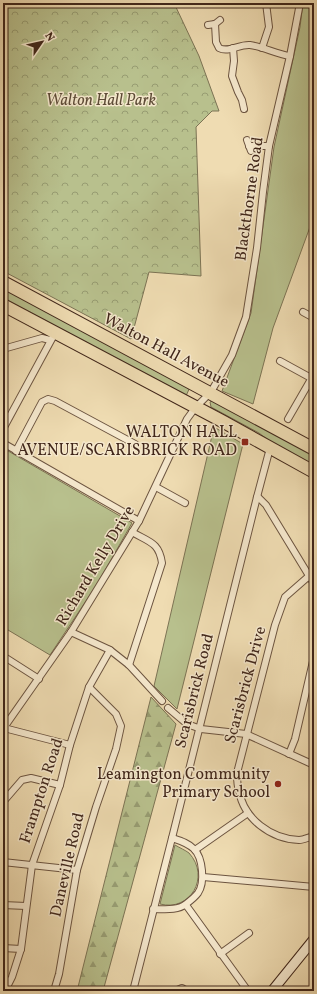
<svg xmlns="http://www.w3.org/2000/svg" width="317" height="994" viewBox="0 0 317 994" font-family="Vollkorn,serif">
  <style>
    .grass { fill: #b8c08d; stroke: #7c7354 }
    .forest { fill: url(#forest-firs); stroke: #7c7354 }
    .park { fill: url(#park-crowns); stroke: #7c7354 }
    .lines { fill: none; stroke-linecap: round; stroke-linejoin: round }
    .street-casing { stroke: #6c5440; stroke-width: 8 }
    .secondary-casing { stroke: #40261a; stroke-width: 11 }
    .highway-casing { stroke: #40261a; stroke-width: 14 }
    .street { stroke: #f5e8cd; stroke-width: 6 }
    .secondary { stroke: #f5e8cd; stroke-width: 9 }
    .highway { stroke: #efdcb2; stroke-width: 12 }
    .poi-dot { fill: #8f2418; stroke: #f5e8cd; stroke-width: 1.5 }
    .labels { text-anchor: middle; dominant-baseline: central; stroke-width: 3; stroke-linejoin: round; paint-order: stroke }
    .park-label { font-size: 16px; font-style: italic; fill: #5e4c37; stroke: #f5e8cd }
    .street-label { font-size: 16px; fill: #40261a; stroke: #f5e8cd }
    .poi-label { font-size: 16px; fill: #40261a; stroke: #f5e8cd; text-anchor: end }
  </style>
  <defs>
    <pattern id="forest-firs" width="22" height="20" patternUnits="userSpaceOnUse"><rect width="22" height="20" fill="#b8c08d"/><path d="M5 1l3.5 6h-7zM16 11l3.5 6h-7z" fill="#979c72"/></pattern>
    <pattern id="park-crowns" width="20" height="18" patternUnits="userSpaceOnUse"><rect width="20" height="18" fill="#b8c08d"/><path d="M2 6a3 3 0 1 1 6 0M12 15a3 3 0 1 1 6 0" fill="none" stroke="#979c72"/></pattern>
  </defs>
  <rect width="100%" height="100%" fill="#efdcb2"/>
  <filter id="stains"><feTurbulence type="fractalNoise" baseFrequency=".005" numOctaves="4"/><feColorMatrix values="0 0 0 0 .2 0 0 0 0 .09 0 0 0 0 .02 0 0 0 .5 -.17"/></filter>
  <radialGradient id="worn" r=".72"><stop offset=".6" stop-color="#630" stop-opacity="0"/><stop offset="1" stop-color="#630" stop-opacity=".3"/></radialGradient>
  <g class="grass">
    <path d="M303 3H314V216L273 328 253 404 222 391 251 313 274 147 300 27Z"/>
    <path d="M3 286 190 387 186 396 3 299Z"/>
    <path d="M213 400 314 453V467L276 446 259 433 211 407 210 402Z"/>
    <path d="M214 427 243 444 177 709 154 686Z"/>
    <path d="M3 448 132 523 96 586 50 655 3 627Z"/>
    <path d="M175 845C180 848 185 850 189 853 211 877 190 912 160 904Z"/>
  </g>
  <path class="forest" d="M151 697 176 724 103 991H77Z"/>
  <path class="park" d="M3 3H174L199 56 219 111H212L196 127 201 276 149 272 131 339 3 271Z"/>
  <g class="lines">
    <g class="street-casing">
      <g id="street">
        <path d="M215 24 216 42 219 48C229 53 239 44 250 45 264 47 276 54 290 56"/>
        <path d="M208 25 215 24 220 20"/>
        <path d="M233 48 234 61 232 76 238 92 242 100 244 109"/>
        <path d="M262 48 269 27 266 3"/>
        <path d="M247 140 251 151"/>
        <path d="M249 146H269"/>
        <path d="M303 312 314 318"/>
        <path d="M3 349 42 338 50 340"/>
        <path d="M280 361 311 378"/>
        <path d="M288 419 314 374"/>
        <path d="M3 429 55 333"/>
        <path d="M3 443 139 521"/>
        <path d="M16 451 42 402 48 399 55 401 135 444"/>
        <path d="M156 487 185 503"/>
        <path d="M257 497 259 498 266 505 314 584"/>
        <path d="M314 574 309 576 285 597 275 625 237 773C237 779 237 785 239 791 244 819 271 839 299 840 304 840 309 837 314 836"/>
        <path d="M71 632 110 650 129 665 162 701"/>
        <path d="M3 656 39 679"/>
        <path d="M129 665 162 563C159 542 149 542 132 532"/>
        <path d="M168 708 187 724 201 729 246 734 314 765"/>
        <path d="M4 728 70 745"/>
        <path d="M3 729 71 632 139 521 187 419 195 408 211 392 232 355 246 317 257 248 263 192 269 146 290 56 300 3"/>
        <path d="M289 754 295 739 314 657"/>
        <path d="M3 802 22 780 31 778 60 785"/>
        <path d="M195 850 248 813"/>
        <path d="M3 862 77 870"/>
        <path d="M203 877 314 887"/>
        <path d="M3 905 26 906"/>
        <path d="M186 905 248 991"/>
        <path d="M153 909C164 909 177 911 186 904 190 901 195 897 198 893 205 883 203 858 194 849 188 843 181 841 172 838"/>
        <path d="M3 948 21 949"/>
        <path d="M220 954 249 933"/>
        <path d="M5 991 12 977 21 949 32 865 60 785 70 745 89 687 110 650"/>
        <path d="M54 991 59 974 77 870 96 807 116 749 121 726 116 714 89 687"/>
        <path d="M133 991 172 838 257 497 270 448"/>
        <path d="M175 991 182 988 187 991"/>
      </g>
    </g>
    <g class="secondary-casing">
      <path id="secondary" d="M272 991 314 939"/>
    </g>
    <g class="highway-casing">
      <g id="highway">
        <path d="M3 282 314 449"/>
        <path d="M3 305 222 421 314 472"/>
      </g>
    </g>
    <use href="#street" class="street"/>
    <use href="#secondary" class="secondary"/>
    <use href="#highway" class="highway"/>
  </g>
  <g class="poi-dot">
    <rect x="241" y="438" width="8" height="8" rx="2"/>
    <circle cx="278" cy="784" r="4"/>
  </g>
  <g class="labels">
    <g class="park-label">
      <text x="101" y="101">Walton Hall Park</text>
    </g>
    <g class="street-label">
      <text transform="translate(250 199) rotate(-82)">Blackthorne Road</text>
      <text transform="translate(166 351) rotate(28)">Walton Hall Avenue</text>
      <text transform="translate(96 566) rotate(-59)">Richard Kelly Drive</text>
      <text transform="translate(246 685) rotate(-75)">Scarisbrick Drive</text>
      <text transform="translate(195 691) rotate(-76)">Scarisbrick Road</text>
      <text transform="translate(42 791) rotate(-72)">Frampton Road</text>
      <text transform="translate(68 865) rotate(-77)">Daneville Road</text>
    </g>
    <g class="poi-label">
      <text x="237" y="433">WALTON HALL<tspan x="237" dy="18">AVENUE/SCARISBRICK ROAD</tspan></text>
      <text x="270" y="775">Leamington Community<tspan x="270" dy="18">Primary School</tspan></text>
    </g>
  </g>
  <rect width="317" height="994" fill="none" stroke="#efdcb2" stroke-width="16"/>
  <rect x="4" y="4" width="309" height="986" fill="none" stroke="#40261a" stroke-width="2"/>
  <rect x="8" y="8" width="301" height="978" fill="none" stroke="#40261a"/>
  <g transform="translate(42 42) rotate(56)" stroke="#f5e8cd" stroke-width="3" paint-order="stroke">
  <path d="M0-3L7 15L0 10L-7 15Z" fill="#40261a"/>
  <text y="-6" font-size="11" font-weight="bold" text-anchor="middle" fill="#40261a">N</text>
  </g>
  <rect width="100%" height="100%" filter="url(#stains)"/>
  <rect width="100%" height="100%" fill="url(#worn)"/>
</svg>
